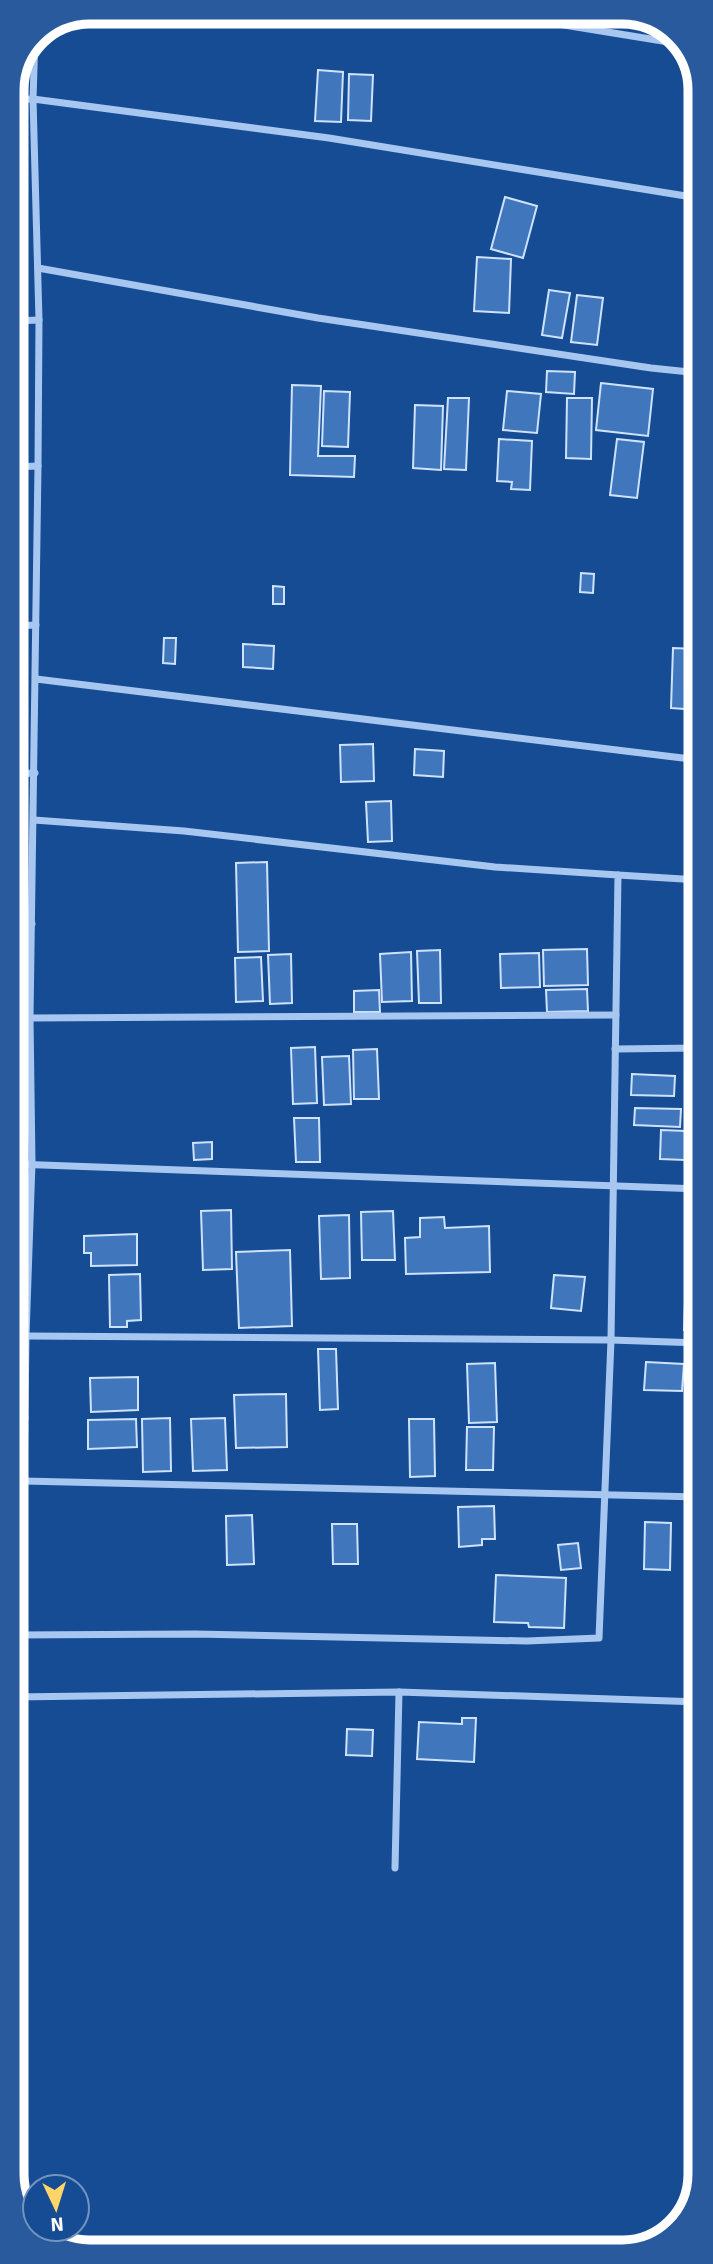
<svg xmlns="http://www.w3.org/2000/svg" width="713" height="2264" viewBox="0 0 713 2264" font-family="Signika,sans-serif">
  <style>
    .building { fill: #3f76bc; stroke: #cee2fc; stroke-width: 2 }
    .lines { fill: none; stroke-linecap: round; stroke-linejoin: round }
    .street { stroke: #a7c7f1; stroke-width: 7 }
    .rim { fill: none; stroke: #fff; stroke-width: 9 }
  </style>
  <rect width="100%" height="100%" fill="#164c94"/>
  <g class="building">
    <path d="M318 70 343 72 341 122 315 121Z"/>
    <path d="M349 74 373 75 371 121 348 120Z"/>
    <path d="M505 197 537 206 523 258 491 249Z"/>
    <path d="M477 257 511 259 509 313 474 311Z"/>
    <path d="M549 290 570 293 562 338 542 335Z"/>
    <path d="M577 295 603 298 597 345 571 342Z"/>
    <path d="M547 371 575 372 574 394 546 392Z"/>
    <path d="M601 383 653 389 648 436 596 430Z"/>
    <rect x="688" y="383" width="11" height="16"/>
    <path d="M292 385 321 386 318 456H355L354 477 290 475Z"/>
    <path d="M324 391 350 392 348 447 322 446Z"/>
    <path d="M507 391 541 394 537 433 503 430Z"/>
    <path d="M448 398H469L466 470 444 469Z"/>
    <path d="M567 398H592L591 459 566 458Z"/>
    <path d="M415 405 443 406 441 470 413 468Z"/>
    <path d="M499 439 532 441 530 490 511 489 512 482 497 481Z"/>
    <path d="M617 439 644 442 637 498 610 495Z"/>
    <path d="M581 573 594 574 593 593 580 592Z"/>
    <path d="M273 586 284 587V604H273Z"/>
    <path d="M699 636V710L671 708 673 648 698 649Z"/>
    <path d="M164 638H176L175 664 163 663Z"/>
    <path d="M243 644 274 646 273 669 243 667Z"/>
    <path d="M373 744 374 781 341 782 340 745Z"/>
    <path d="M415 749 444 751 443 777 414 775Z"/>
    <path d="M391 801 392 841 368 842 366 802Z"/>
    <path d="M267 862 269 951 238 952 236 863Z"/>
    <path d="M587 949 588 985 544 986 543 950Z"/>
    <path d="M440 950 441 1003H419L417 951Z"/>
    <path d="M411 952 412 1001 382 1002 380 954Z"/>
    <path d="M539 953 540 987 501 988 500 954Z"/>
    <path d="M291 954 292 1003 270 1004 268 955Z"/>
    <path d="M261 957 263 1001 236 1002 235 958Z"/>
    <path d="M690 978H699V1020L688 1019Z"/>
    <path d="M587 989 588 1011 547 1012 546 990Z"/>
    <path d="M379 990 380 1012H354V991Z"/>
    <path d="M315 1047 317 1103 293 1104 291 1048Z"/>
    <path d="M377 1049 379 1099H354L353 1050Z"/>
    <path d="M349 1056 351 1104 324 1105 322 1057Z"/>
    <path d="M694 1073H699V1106H692Z"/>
    <path d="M632 1074 675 1076 674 1096 631 1095Z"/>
    <path d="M635 1108 681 1109 680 1127 634 1125Z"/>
    <path d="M294 1118H319L320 1162H296Z"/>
    <path d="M661 1130 686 1131 685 1160 660 1159Z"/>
    <path d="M212 1142V1159L194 1160 193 1143Z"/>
    <path d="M688 1148H699L700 1172 686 1171Z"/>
    <path d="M231 1210 232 1269 203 1270 201 1211Z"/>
    <path d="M393 1211 395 1260H362L361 1212Z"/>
    <path d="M349 1215 350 1278 321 1279 319 1216Z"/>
    <path d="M444 1217 445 1228 489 1226 490 1272 406 1274 405 1238 420 1237V1218Z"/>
    <path d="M137 1234V1265L91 1266V1253H84V1236Z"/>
    <path d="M290 1250 292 1326 239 1328 236 1252Z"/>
    <path d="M140 1274 141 1320 127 1321V1327H110L109 1275Z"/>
    <path d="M554 1275 585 1277 581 1311 551 1308Z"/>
    <path d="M686 1276 700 1277V1331L684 1330Z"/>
    <path d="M318 1349H336L338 1409 320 1410Z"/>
    <path d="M646 1362 684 1364 682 1391 644 1390Z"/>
    <path d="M495 1363 497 1422 469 1423 467 1364Z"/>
    <path d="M138 1377V1410L91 1412 90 1378Z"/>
    <path d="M286 1394 287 1447 236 1448 234 1395Z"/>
    <path d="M170 1418 171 1471 143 1472 142 1419Z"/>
    <path d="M225 1418 227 1470 193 1471 191 1419Z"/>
    <path d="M136 1419 137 1447 88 1449V1420Z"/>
    <path d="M409 1419H434L435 1476 410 1477Z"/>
    <path d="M467 1427H494L493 1470H466Z"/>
    <path d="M494 1506 495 1539H482V1545L459 1547 458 1507Z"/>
    <path d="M252 1515 254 1564 227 1565 226 1516Z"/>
    <path d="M645 1522 671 1523 670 1570 644 1569Z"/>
    <path d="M332 1524H357L358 1564H333Z"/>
    <path d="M578 1543 581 1568 561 1570 558 1545Z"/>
    <path d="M496 1575 566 1578 564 1628 529 1627 528 1623 494 1622Z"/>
    <path d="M462 1718H476L474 1762 417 1759 419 1722 462 1724Z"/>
    <path d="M347 1729 373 1730 372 1756 346 1755Z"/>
  </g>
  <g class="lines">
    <g class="street">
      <path d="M484 12 681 44"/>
      <path d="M12 100 33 99 329 138 698 198"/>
      <path d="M38 268 318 318 651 368 699 373"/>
      <path d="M13 321 39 320"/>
      <path d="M13 467 38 466"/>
      <path d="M13 626 36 625"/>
      <path d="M36 679 699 760"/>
      <path d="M13 774 35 773"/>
      <path d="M618 875 699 880"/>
      <path d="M13 925 32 924"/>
      <path d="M30 1018 616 1015"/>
      <path d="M615 1049 699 1048"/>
      <path d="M14 1164 700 1189"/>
      <path d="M26 1336 611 1340 700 1343"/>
      <path d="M14 1418H25"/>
      <path d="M24 1481 700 1497"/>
      <path d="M14 1635 195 1634 527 1641 599 1638 611 1340 618 875 495 867 184 831 34 820"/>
      <path d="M22 1635 26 1336 32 1163 30 1018 38 466 39 320 33 99 35 36"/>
      <path d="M14 1697 399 1692 700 1702"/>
      <path d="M395 1868 399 1692"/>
    </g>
  </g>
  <path d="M0 0H713V2264H0ZM90 24H622A66 66 0 0 1 688 90V2174A66 66 0 0 1 622 2240H90A66 66 0 0 1 24 2174V90A66 66 0 0 1 90 24Z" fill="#295a9d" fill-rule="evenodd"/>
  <path class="rim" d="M90 24H622A66 66 0 0 1 688 90V2174A66 66 0 0 1 622 2240H90A66 66 0 0 1 24 2174V90A66 66 0 0 1 90 24Z"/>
  <g transform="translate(56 2208) rotate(176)"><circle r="33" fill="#164c94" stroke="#7394bf" stroke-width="2"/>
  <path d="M0-5L12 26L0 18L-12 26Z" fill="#ffd567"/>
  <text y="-10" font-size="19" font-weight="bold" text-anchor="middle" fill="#ffffff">N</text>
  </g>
</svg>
